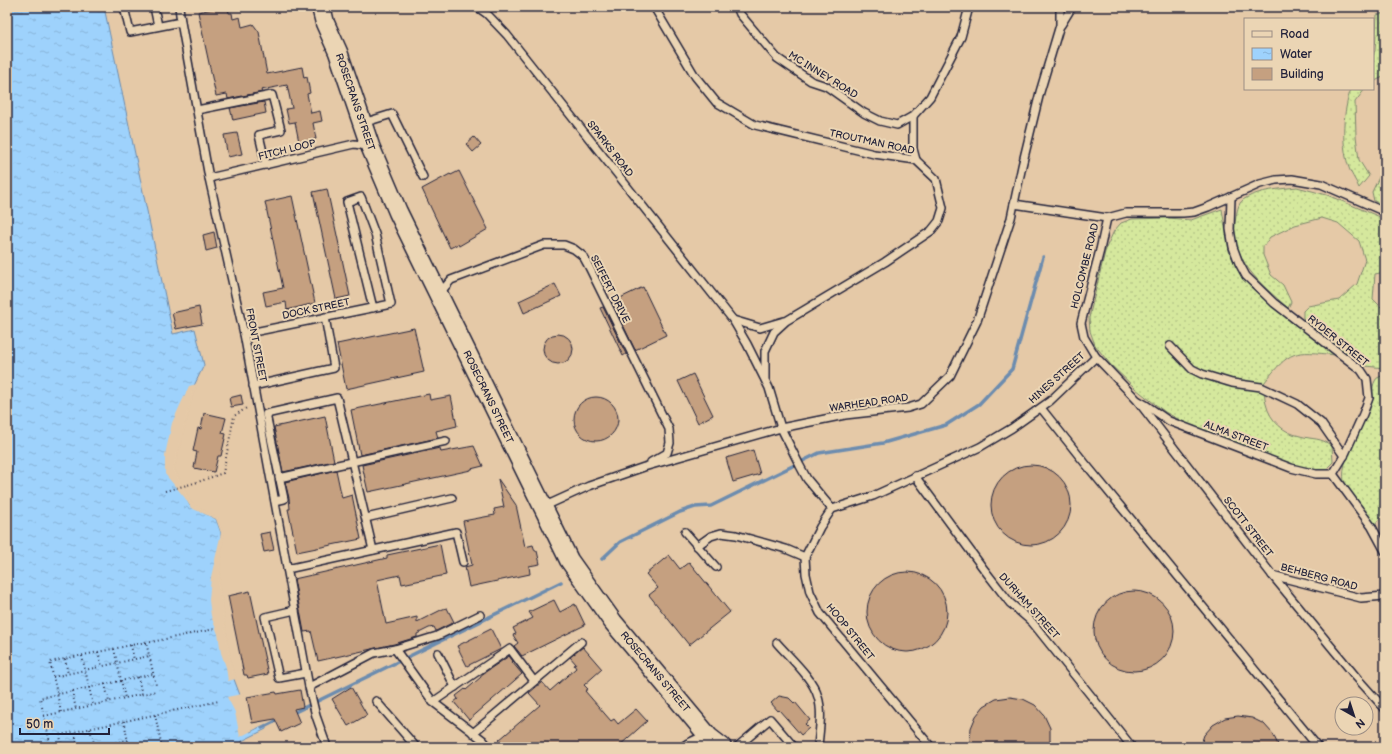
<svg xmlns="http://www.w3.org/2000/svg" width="1392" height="754" viewBox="0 0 1392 754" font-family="'Balsamiq Sans',sans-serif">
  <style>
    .grass { fill: url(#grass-dots); stroke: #7c856c }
    .water { fill: url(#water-ripples); stroke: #6c8caf }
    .pier { fill: #e5c9a7 }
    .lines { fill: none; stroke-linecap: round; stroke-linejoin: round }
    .stream { stroke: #6c8caf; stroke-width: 3.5 }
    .building { fill: #c5a080; stroke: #22223b }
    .service-casing { stroke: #22223b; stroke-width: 10 }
    .minor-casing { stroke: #22223b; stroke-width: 17 }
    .tertiary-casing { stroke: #22223b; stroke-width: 21 }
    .path { stroke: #22223b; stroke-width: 2; stroke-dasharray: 1 3; stroke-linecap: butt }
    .service { stroke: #ebd5b4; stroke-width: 7 }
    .minor { stroke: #ebd5b4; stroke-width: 14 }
    .tertiary { stroke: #ebd5b4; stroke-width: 18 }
    .labels { text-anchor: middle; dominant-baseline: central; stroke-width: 4; stroke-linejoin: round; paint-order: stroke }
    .street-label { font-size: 10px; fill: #22223b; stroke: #ebd5b4 }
  </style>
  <defs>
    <pattern id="grass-dots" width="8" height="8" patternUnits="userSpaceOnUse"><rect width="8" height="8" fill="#d5e89d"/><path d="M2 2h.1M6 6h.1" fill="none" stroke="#b7c788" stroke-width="1.8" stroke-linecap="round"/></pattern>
    <pattern id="water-ripples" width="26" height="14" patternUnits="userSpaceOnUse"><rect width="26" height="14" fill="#9ed2fc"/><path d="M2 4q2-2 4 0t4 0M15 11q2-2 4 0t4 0" fill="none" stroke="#88b4d9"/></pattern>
  </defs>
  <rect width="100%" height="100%" fill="#e5c9a7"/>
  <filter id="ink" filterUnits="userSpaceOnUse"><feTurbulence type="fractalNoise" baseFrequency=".025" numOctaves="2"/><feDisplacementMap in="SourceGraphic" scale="8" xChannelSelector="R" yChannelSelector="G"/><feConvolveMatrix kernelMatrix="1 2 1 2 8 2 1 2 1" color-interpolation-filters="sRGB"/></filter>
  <g filter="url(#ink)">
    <g class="grass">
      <path d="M1385 13V76L1373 82V54L1375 51 1377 15Z"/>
      <path d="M1351 89H1365L1355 102 1356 136 1359 160 1369 176 1359 188C1356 180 1350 173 1348 165 1341 142 1343 111 1351 89Z"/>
      <path d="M1381 173H1385V206L1374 201 1372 192Z"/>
      <path d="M1297 187 1327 195 1385 219V272L1375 274 1373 299 1385 311V368L1365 366 1311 328 1303 318V311L1308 306 1339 300 1357 284 1365 260 1359 241 1338 223 1322 218 1295 225 1270 237 1263 247V255L1271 275 1283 285 1291 302 1288 308C1260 283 1228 259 1236 216 1238 209 1238 202 1246 198 1259 190 1281 189 1297 187Z"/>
      <path d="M1222 209 1229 251 1238 271 1251 287 1335 355C1294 350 1290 350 1264 383 1265 390 1264 398 1266 404 1270 421 1284 433 1300 436 1314 440 1320 437 1332 446L1333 462 1325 470H1318L1305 468 1282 462 1193 427 1165 412 1136 389 1110 364 1095 345 1090 331 1089 318 1106 248 1114 231 1121 223 1132 219 1168 218 1191 220Z"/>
      <path d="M1382 376H1385V512L1375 524C1367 515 1346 492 1344 482 1340 453 1364 428 1372 402 1374 395 1371 388 1375 381 1376 378 1379 377 1382 376Z"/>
    </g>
    <path class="water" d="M7 7H104L173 334 195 329 204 365 191 392 172 468 190 506 216 519 221 533 217 585 229 666 243 703 250 732 266 724V729L242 741V747H7Z"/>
    <g class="pier">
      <path d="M197 384 193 393 174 468 192 504 217 518 223 533 219 584 231 665 236 679 228 681 226 667 221 653 218 634 211 616 209 600 211 577 221 533 216 519 191 508 185 498 165 474V455L172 423 189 386Z"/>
      <path d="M242 694 252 729 256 727 257 728 240 737 235 712 227 697Z"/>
    </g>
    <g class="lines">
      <g class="stream">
        <path d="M602 559 620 542 680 512 695 507 711 506 819 453 883 443 946 425 979 404 1012 369 1043 257"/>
        <path d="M291 714 561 582"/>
        <path d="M262 728 280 719"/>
      </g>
    </g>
    <g class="building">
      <path d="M222 7H228L229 13H232L233 19 240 17 242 27 253 24 259 32 267 74 302 67 304 78 307 77 310 93 307 94 311 113 320 111 322 121 313 123 316 139 299 142 295 122 289 123 286 109 292 108 287 85 261 90 262 92 228 99 227 94 216 96 198 12Z"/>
      <path d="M264 102 266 113 233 120 230 108Z"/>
      <path d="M237 133 242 154 228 157 224 135Z"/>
      <path d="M474 137 481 145 473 152 466 144Z"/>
      <path d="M459 171 488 229 459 246 458 244 450 248 422 189 450 174 451 175Z"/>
      <path d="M327 189 350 296 336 299 313 192Z"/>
      <path d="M292 196 315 303 287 310 286 302 266 306 263 292 283 288 265 202Z"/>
      <path d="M214 232 217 248 206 251 203 235Z"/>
      <path d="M555 284 561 296 524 313 519 301Z"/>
      <path d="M643 287 666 335 635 350 612 302Z"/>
      <path d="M199 307 202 324 176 329 172 313Z"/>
      <path d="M603 307 626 354 623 356 600 308Z"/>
      <path d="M414 328 424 372 346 389 337 344Z"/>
      <circle cx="558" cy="349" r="15"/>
      <path d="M693 374 713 415 698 423 678 381Z"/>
      <path d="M429 394 430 400 451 396 457 426 436 431 438 438 360 455 351 410Z"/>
      <path d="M241 395 243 405 231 407 229 398Z"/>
      <circle cx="596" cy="419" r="22"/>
      <path d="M204 413 226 418 222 433 226 434 221 456H218L214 472 194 468 197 452 193 451 198 428 201 429Z"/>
      <path d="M325 416 334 461 283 472 274 427Z"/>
      <path d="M474 446 483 466 471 469V470L368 492 362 465 440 448 441 452Z"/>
      <path d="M753 450 760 474 733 482 726 458Z"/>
      <circle cx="1031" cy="505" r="40"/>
      <path d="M336 470 342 498 352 495 361 539 297 552 288 509H290L289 498 285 482Z"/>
      <path d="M498 479 516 505 525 547 533 545 535 551H537L540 564 529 566 530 574 469 587 465 567 472 565 463 521 495 515 494 509 504 507Z"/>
      <path d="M270 532 274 550 264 552 260 534Z"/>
      <path d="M440 544 446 575 402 584 400 575 377 580 386 624 417 617V622L443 609 447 608 454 622 436 631 434 627 429 628 417 634V637L394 644 318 661 311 631 304 632 294 579 387 558V555Z"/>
      <path d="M669 555 680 569 689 562 730 612 689 645 649 595 658 588 646 574Z"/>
      <circle cx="907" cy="612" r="40"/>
      <circle cx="1134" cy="631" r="40"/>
      <path d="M250 591 268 674 248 678 247 675H244L228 596Z"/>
      <path d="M554 600 560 612 575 604 585 625 522 656 514 646 518 643 513 635 516 634 513 628 533 618 529 612Z"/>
      <path d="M491 629 501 649 467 666 457 646Z"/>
      <path d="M583 647 602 669 584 685 588 689 585 691 611 721 614 719 618 724 636 709 647 721 618 747H506L499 740 540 705 529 693 542 682 550 691 576 668 574 665 576 664 570 657Z"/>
      <path d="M509 656 513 661 512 662 522 674 469 720 454 702 458 699 456 696 465 689 466 690 481 677V675Z"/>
      <path d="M351 687 367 715 348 726 332 699Z"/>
      <path d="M300 690 303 707 294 709 300 723 281 732 275 719 252 723 247 697 276 692 277 694Z"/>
      <path d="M779 696 789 698 794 703 795 702 810 720 805 724 809 728 801 735 779 710 778 711 771 703Z"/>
      <path d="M1010 697 1023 699 1035 705 1044 715 1050 728V742L1049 747H971L970 741 971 728 976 716 984 706 996 699Z"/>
      <path d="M1238 716 1252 718 1264 724 1273 734 1279 747H1200L1204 735 1213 725 1225 718Z"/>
    </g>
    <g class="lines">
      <g class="service-casing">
        <g id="service">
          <path d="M124 7 130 32 181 22"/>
          <path d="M154 7 158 26"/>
          <path d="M179 7 181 22 209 178 244 334 309 687 316 716 327 747"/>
          <path d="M477 7 487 14 507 35 733 320 760 328 784 321"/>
          <path d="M654 7 695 76 716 102 755 125 874 154 916 160 936 179 943 208 939 221 931 231 885 262 786 321 774 332 765 351V380L769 388 781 428 800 466 807 479 832 509"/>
          <path d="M737 7 740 14 777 58 811 81 826 86 864 113 880 121 897 125 913 116 930 97 961 37 969 7"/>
          <path d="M1061 25 1072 7"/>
          <path d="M197 110 272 95 281 130 259 135 266 165"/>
          <path d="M913 116V149L916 160"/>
          <path d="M363 123 392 114 423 177"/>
          <path d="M209 178 354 144 368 146"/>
          <path d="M1231 197 1230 229 1233 247 1239 263 1246 276 1274 303 1361 370 1367 379 1369 398 1363 414 1344 456 1333 474"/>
          <path d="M1014 204 1107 218"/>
          <path d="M1385 212 1321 184 1292 179 1276 180 1260 184 1208 207 1194 212 1183 213H1126L1107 218 1100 250 1081 323 1084 337 1096 357 1137 400 1272 575 1357 678 1385 709"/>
          <path d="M439 294 451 280 544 245H564L574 249 583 256 589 267 669 429 670 443 667 453 651 462"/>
          <path d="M733 320 747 344 764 378"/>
          <path d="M244 334 391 304 375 234 361 197 347 202 373 308"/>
          <path d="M1170 346 1192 369 1202 374 1232 383 1261 387 1297 404 1321 423 1344 456"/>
          <path d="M253 386 334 368 325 317"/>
          <path d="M1139 401 1146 405 1169 421 1291 468 1316 474H1333"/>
          <path d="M1041 408 1080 457 1318 747"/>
          <path d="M1333 474 1372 527 1385 551"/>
          <path d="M915 476 983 568 1010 603 1032 622 1132 747"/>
          <path d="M279 478 446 441"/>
          <path d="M275 501 284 499 266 414 337 398 373 550"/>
          <path d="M543 507 589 486 644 467 781 428 845 415 908 408 921 404 950 376 977 321 1011 218 1022 166 1040 92 1060 25V7"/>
          <path d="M366 518 452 498"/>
          <path d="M685 532 716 567"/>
          <path d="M697 546 711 536 721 533 736 535 786 549 805 557"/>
          <path d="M287 569 456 532 463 562"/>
          <path d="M1272 575 1361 598 1385 596"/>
          <path d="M295 610 265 617 279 678 306 673"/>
          <path d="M777 643C790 658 813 678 818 697 823 713 819 731 818 747"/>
          <path d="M395 649 437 636 480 615"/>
          <path d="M438 653 455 687"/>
          <path d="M309 687 374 653 395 649 433 702 483 740 489 747"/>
          <path d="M376 701 416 747"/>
          <path d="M433 702 510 649 534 681"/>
          <path d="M473 733 581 642"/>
          <path d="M737 747 770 719 794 747"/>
          <path d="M931 747 820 613 810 592 806 574 805 557 820 527 832 509 873 496 980 447 1012 428 1050 401 1096 357"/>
        </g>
      </g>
      <g class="minor-casing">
        <path id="minor" d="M688 747 709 737"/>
      </g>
      <g class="tertiary-casing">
        <path id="tertiary" d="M321 7 325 23 338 52 370 146 398 212 569 560 613 622 709 737 722 747"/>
      </g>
      <g class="path">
        <path d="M165 491 198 482 223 473 234 416 248 407"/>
        <path d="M146 643 215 629"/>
        <path d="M131 645 134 660"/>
        <path d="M114 649 125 698"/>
        <path d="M98 652 102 666"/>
        <path d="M82 656 93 705"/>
        <path d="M65 659 68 674"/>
        <path d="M53 677 149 656"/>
        <path d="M138 677 142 695"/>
        <path d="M105 684 109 702"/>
        <path d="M72 691 76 709"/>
        <path d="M61 712 50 662 146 642 156 685"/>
        <path d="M155 715 162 747"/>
        <path d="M44 716 157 691"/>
        <path d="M124 721 129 747"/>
        <path d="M90 729 95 747"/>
        <path d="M75 733 78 747"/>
        <path d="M51 747 40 698 153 674"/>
        <path d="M62 747 60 735 219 701"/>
        <path d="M92 747 128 740"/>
      </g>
      <use href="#service" class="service"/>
      <use href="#minor" class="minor"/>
      <use href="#tertiary" class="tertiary"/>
    </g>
  </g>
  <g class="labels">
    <g class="street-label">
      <text transform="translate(823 75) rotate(32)">MC INNEY ROAD</text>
      <text transform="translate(355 102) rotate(71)">ROSECRANS STREET</text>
      <text transform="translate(872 142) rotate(12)">TROUTMAN ROAD</text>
      <text transform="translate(610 149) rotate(52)">SPARKS ROAD</text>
      <text transform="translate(287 150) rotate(-14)">FITCH LOOP</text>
      <text transform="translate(1085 266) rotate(-76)">HOLCOMBE ROAD</text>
      <text transform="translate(610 289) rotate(63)">SEIFERT DRIVE</text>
      <text transform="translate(316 309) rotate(-12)">DOCK STREET</text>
      <text transform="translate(1338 341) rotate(39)">RYDER STREET</text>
      <text transform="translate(256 345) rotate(79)">FRONT STREET</text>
      <text transform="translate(1057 378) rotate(-42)">HINES STREET</text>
      <text transform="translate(488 397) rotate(64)">ROSECRANS STREET</text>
      <text transform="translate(869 403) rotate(-8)">WARHEAD ROAD</text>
      <text transform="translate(1236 436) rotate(21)">ALMA STREET</text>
      <text transform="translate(1248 527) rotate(52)">SCOTT STREET</text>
      <text transform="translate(1319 577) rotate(15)">BEHBERG ROAD</text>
      <text transform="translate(1029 606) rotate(48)">DURHAM STREET</text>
      <text transform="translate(850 632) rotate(51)">HOOP STREET</text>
      <text transform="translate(655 672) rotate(50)">ROSECRANS STREET</text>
    </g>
  </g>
  <rect width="1392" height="754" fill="none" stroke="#ebd5b4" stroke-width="24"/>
  <rect x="12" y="12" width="1368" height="730" fill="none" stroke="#22223b" stroke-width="1.5" filter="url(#ink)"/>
  <rect x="1244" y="18" width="130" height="72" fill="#ebd5b4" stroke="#9b8d84"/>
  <rect x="1252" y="31" width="20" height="6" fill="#ebd5b4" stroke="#9b8d84"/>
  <text x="1280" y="38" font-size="12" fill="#22223b">Road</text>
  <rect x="1252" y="48" width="20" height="12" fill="url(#water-ripples)" stroke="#9b8d84"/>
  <text x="1280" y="58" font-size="12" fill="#22223b">Water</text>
  <rect x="1252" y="68" width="20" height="12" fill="#c5a080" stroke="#9b8d84"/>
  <text x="1280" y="78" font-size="12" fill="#22223b">Building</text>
  <g transform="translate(1354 716) rotate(141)"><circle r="19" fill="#ebd5b4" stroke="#9b8d84"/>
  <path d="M0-3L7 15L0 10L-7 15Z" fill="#22223b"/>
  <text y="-6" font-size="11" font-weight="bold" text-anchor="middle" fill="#22223b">N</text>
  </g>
  <path d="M20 728v6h89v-6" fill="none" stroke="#22223b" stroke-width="2"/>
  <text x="26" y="728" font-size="12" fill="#22223b" stroke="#ebd5b4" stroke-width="3" paint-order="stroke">50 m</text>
</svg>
